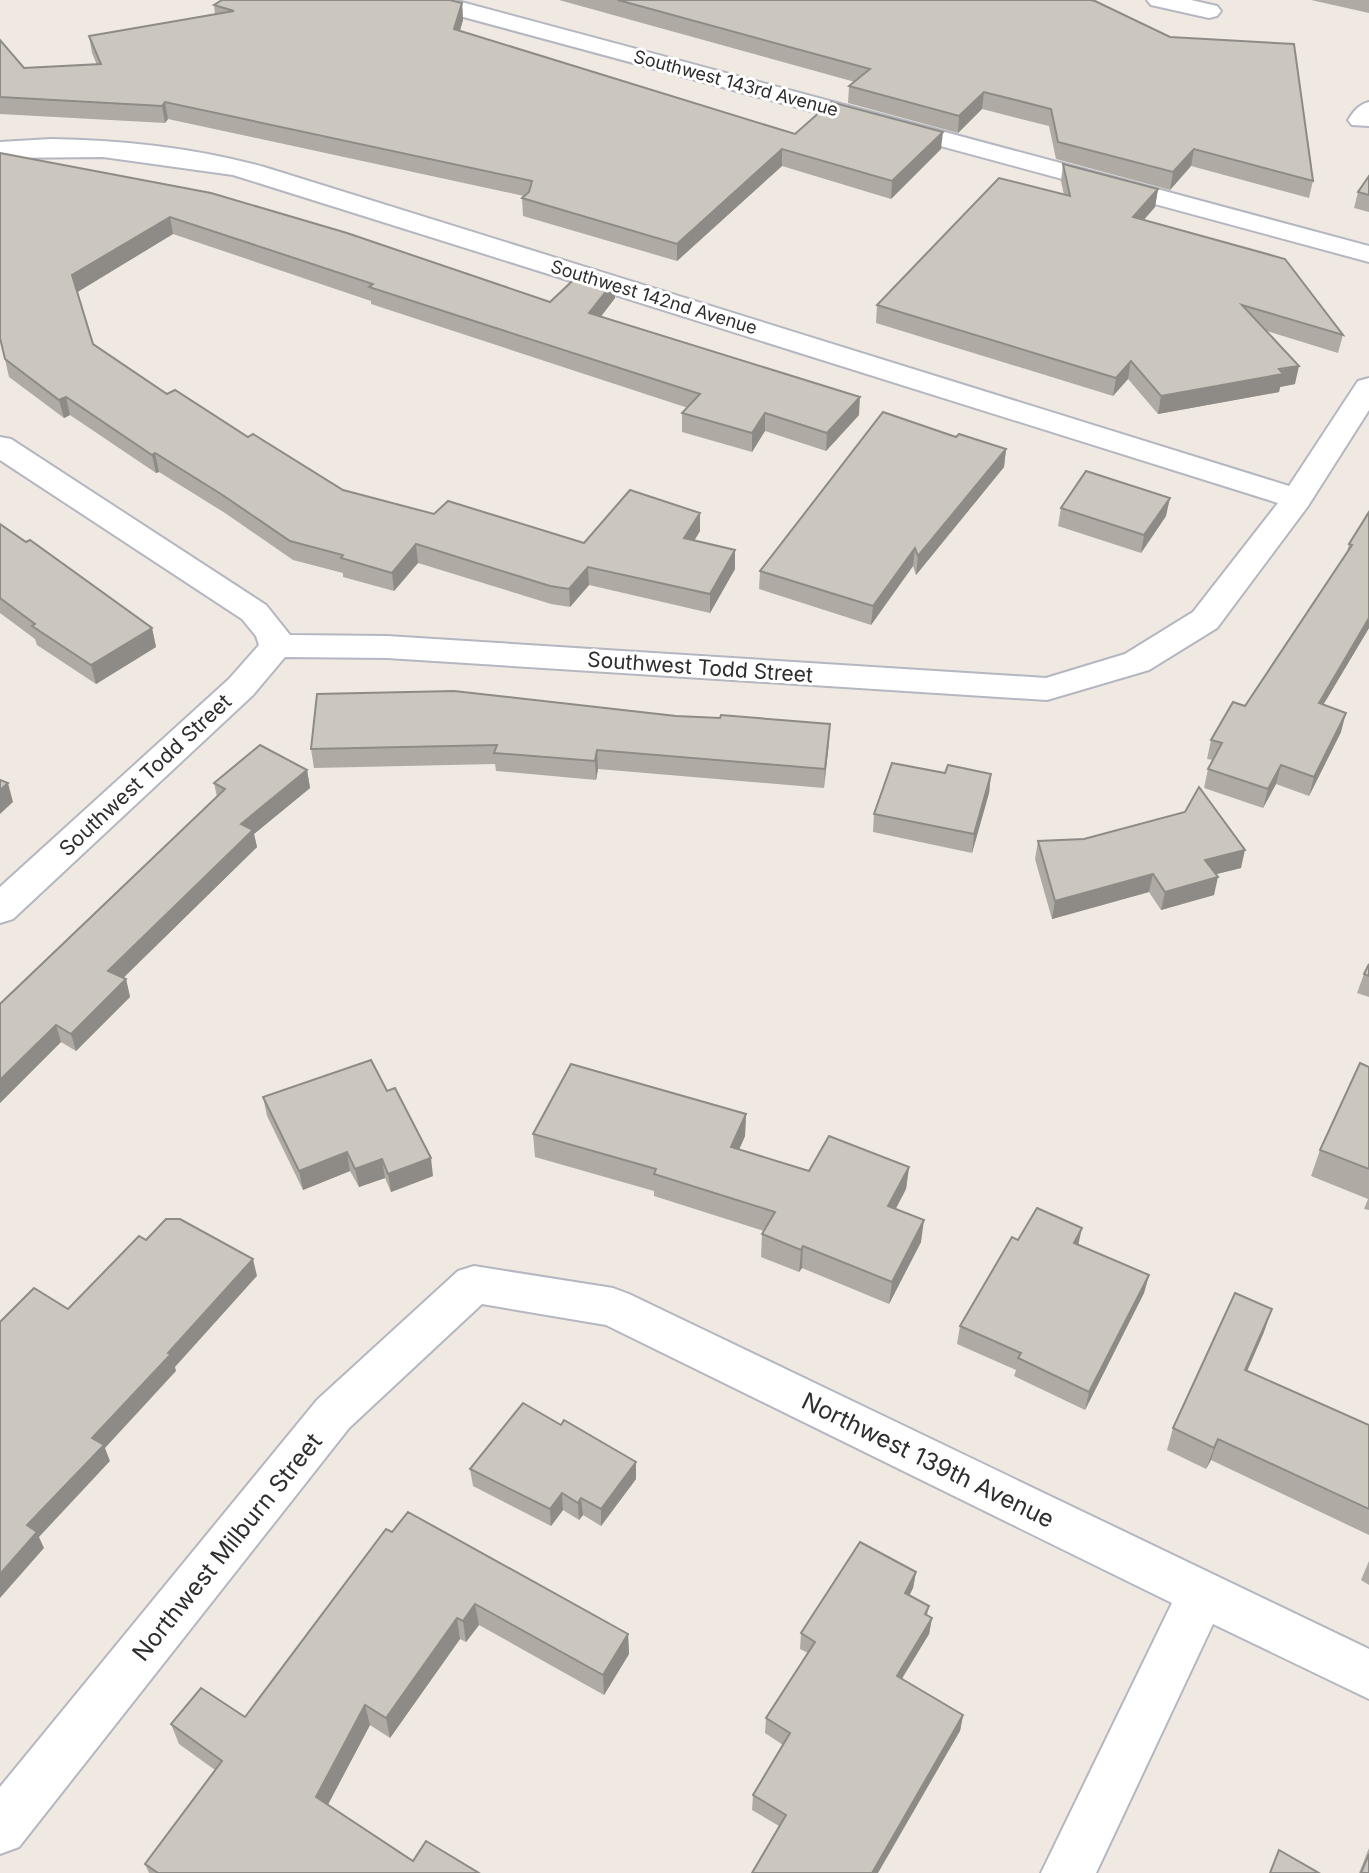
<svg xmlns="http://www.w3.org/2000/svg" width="1369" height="1873" viewBox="0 0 1369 1873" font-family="Inter,sans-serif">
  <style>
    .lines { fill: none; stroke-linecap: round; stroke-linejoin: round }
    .minor-casing { stroke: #b4b7c1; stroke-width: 4 }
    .minor { fill: #fff; fill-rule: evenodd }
    .wall { fill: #afaba4 }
    .shaded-wall { fill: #8e8b86 }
    .building { fill: #cbc7bf; stroke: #8e8b86; stroke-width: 2 }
    .labels { text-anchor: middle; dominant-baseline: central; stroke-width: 6; stroke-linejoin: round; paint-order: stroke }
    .far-street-label { font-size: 18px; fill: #2e2e2e; stroke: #fff }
    .street-label { font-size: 21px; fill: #2e2e2e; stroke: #fff }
    .near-street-label { font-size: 24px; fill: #2e2e2e; stroke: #fff }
  </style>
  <rect width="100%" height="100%" fill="#efe9e1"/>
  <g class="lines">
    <g class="minor-casing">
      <g id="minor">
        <path d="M415 0H454L1369 246V262L419 5Z"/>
        <path d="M1147 0H1191L1217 6 1221 11 1217 16 1209 18 1151 5Z"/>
        <path d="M1369 102V126L1352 125 1348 120C1354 111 1358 105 1369 102Z"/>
        <path d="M51 139C123 140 195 148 264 167L1289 486 1358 381 1369 378V410L1308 506 1217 628 1149 670 1047 700 387 658 285 657 253 695 13 919 0 923V887L229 679 259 645 256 636 242 619 0 460V437L11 439 266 605 290 635 387 636 1046 678 1125 654 1193 612 1278 503 233 175 103 157 0 158V142Z"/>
        <path d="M474 1266 613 1288 629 1294 1369 1649V1699L1213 1624 1096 1873H1041L1172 1603 606 1325 482 1304 349 1428 19 1847 0 1854V1787L317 1400 458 1271Z"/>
      </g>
    </g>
    <use href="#minor" class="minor"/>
  </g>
  <g class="wall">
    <path d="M559 0H1090L1313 181 1309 198 1191 166 1170 190 1056 159 1049 126 982 109 958 133 848 103 849 86 855 82Z"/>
    <path d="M1311 0H1369V13Z"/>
    <path d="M462 3 463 20 460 31 795 134 941 149 891 199 782 166 677 261 523 216 522 198 524 196 168 119 165 123 0 114V40L24 68 97 65 92 53 89 36 215 15 214 5Z"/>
    <path d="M0 153 550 302 615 280V298L601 316 859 415 826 451 765 431 752 452 682 432V413L688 408 371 304V301L173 234 77 292 93 344 167 394 248 437 343 490 434 514 584 543 700 531 694 541 735 569 710 613 589 585 570 607 551 604 418 563 394 591 343 577V573L293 560 225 513 159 472 156 473 70 415 64 418 9 377 0 338Z"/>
    <path d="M1063 164 1158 189 1155 207 1144 220 1343 335 1338 353 1267 331 1295 384 1280 387 1279 392 1158 414 1128 379 1113 396 876 323 877 305 1064 195 1061 181Z"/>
    <path d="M1369 176V212L1354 208 1358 192Z"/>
    <path d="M956 437 1006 449 1004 467 916 575 913 566 871 625 759 589 760 571Z"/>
    <path d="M1061 508 1166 516 1141 553 1058 526Z"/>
    <path d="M1369 512V628L1323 705 1341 732 1309 796 1276 784 1263 808 1204 788 1208 769 1213 760 1207 759 1211 740 1245 706 1347 552 1349 544Z"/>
    <path d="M0 524 152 628 156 647 96 684 37 645 35 639 0 613Z"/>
    <path d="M676 716 830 724 824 788 598 769 596 780 496 771 495 764 314 768 311 749Z"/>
    <path d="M307 770 310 788 254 834 257 847 123 978 126 979 130 997 76 1051 61 1042 0 1103V1004L217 797 214 783Z"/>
    <path d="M945 773 991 774 989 793 972 853 873 832 874 814Z"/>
    <path d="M1038 841 1241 868 1216 874 1214 895 1161 910 1149 892 1052 919 1035 859Z"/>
    <path d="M1369 964V997L1357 993 1364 974Z"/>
    <path d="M1369 1067V1210L1364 1209 1368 1199 1311 1176 1320 1150Z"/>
    <path d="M263 1097 433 1176 391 1192 385 1178 359 1187 350 1171 303 1190 267 1116Z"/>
    <path d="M746 1114 745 1136 739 1150 809 1171 909 1167 906 1189 896 1209 921 1242 889 1304 802 1268 799 1272 761 1257 762 1234 764 1231 654 1196V1191L535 1157 533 1134Z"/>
    <path d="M1079 1245 1149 1275 1144 1293 1085 1410 1014 1376 1016 1370 957 1344 960 1326Z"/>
    <path d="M1264 1332 1247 1371 1369 1425V1535L1211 1460 1206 1469 1167 1450 1173 1428Z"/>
    <path d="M470 1469 636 1479 601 1526 583 1515 579 1520 563 1510 551 1526 473 1486Z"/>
    <path d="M392 1532 628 1634 629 1654 604 1695 479 1625 466 1642 460 1639 390 1738 370 1725 328 1804 413 1861 479 1873H149L145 1864 215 1770 179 1744 171 1724 245 1717Z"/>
    <path d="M1369 1561V1585L1361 1580Z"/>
    <path d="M916 1572 913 1588 909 1595 929 1606 927 1616 932 1618 929 1634 902 1679 963 1715 960 1731 779 1826 752 1810 753 1795 783 1745 765 1733 766 1718 808 1653 800 1649 801 1633Z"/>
    <path d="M1369 1848V1873H1359Z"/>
  </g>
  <g class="shaded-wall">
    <path d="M462 3 463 20 455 46 454 29Z"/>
    <path d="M984 92 982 109 958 133 959 116Z"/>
    <path d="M165 102 168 119 165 123 162 106Z"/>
    <path d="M943 132 941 149 891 199 892 181Z"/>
    <path d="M782 149V166L677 261V244Z"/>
    <path d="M1194 149 1191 166 1170 190 1173 172Z"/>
    <path d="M1158 189 1155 207 1131 234 1133 217Z"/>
    <path d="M170 217 173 234 76 293 72 275Z"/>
    <path d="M615 280V298L590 331 589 313Z"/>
    <path d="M1131 361 1128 379 1113 396 1116 378Z"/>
    <path d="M1299 366 1295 384 1280 387 1279 392 1158 414 1161 396Z"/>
    <path d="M66 397 70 415 64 418 59 400Z"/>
    <path d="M860 397 859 415 826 451 827 433Z"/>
    <path d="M765 413V431L752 452V433Z"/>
    <path d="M1006 449 1004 467 916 575 918 556Z"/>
    <path d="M155 453 159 472 156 473 152 455Z"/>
    <path d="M1170 498 1166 516 1141 553 1144 535Z"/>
    <path d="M700 513V531L684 557V538Z"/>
    <path d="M416 544 418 563 394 591 392 573Z"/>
    <path d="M915 548 913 566 871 625 873 606Z"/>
    <path d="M735 550V569L710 613V594Z"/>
    <path d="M588 567 589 585 570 607 569 589Z"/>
    <path d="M1369 618V628L1313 722 1319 703Z"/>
    <path d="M152 628 156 647 96 684 91 665Z"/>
    <path d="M1346 713 1341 732 1309 796 1314 777Z"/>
    <path d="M830 724 829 743 824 788 825 769Z"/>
    <path d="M597 750 598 769 596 780 595 761Z"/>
    <path d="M1281 765 1276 784 1263 808 1268 789Z"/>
    <path d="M307 770 310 788 254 834 257 847 113 988 108 971 241 824Z"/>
    <path d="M991 774 989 793 972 853 974 834Z"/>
    <path d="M8 783 13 802 0 814V790Z"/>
    <path d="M1245 850 1241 868 1201 878 1205 860Z"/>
    <path d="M1153 874 1149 892 1052 919 1055 901Z"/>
    <path d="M1218 877 1214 895 1161 910 1165 892Z"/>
    <path d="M126 979 130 997 76 1051 71 1034Z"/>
    <path d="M56 1025 61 1042 0 1103V1080Z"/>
    <path d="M746 1114 745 1136 730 1170 731 1147Z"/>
    <path d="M347 1152 350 1171 303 1190 299 1171Z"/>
    <path d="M431 1158 433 1176 391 1192 388 1174Z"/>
    <path d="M382 1159 385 1178 359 1187 355 1169Z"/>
    <path d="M909 1167 906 1189 885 1228 888 1206Z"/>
    <path d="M924 1220 921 1242 889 1304 892 1282Z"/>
    <path d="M1082 1228 1078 1246 1074 1243Z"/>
    <path d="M803 1246 802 1268 799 1272 801 1250Z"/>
    <path d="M253 1259 257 1276 175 1367 176 1371 105 1448 110 1461 39 1537 44 1548 0 1598V1574L27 1525 92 1438Z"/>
    <path d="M1149 1275 1144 1293 1085 1410 1089 1392Z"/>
    <path d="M1272 1309 1264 1332 1238 1392 1245 1370Z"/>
    <path d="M1218 1439 1211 1460 1206 1469 1214 1448Z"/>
    <path d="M636 1462V1479L601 1526V1509Z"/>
    <path d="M562 1493 563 1510 551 1526 550 1509Z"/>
    <path d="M581 1498 583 1515 579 1520 578 1503Z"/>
    <path d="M916 1572 913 1588 903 1609 905 1593Z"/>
    <path d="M475 1604 479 1625 466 1642 463 1621Z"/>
    <path d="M457 1618 460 1639 390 1738 386 1718Z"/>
    <path d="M932 1618 929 1634 894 1691 897 1676Z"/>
    <path d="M628 1634 629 1654 604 1695 603 1675Z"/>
    <path d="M365 1705 370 1725 322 1816 316 1797Z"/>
    <path d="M963 1715 960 1731 878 1873H872Z"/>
  </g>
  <g class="building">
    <path d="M222 0H450L462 3 454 29 795 134 831 102 943 132 892 181 782 149 677 244 522 198 529 192 532 181 165 102 162 106 0 97V40L24 68 101 64 89 36 234 11 214 5Z"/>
    <path d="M618 0H1090L1095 1 1170 37 1294 44 1313 181 1194 149 1173 172 1058 142 1051 109 984 92 959 116 849 86 870 69Z"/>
    <path d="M0 153 211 193 347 233 550 302 584 270 615 280 589 313 860 397 827 433 765 413 752 433 682 413 700 394 369 287 373 284 170 217 72 275 93 344 167 394 175 390 248 437 253 434 343 490 434 514 448 501 584 543 630 490 700 513 684 538 735 550 710 594 588 567 569 589 550 586 416 544 392 573 341 558 343 555 290 541 221 494 155 453 152 455 66 397 59 400 5 359 0 338Z"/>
    <path d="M1063 164 1158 189 1133 217 1285 259 1343 335 1242 305 1299 366 1279 369 1283 374 1161 396 1131 361 1116 378 877 305 999 178 1070 196Z"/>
    <path d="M1369 176V195L1358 192Z"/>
    <path d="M883 412 956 437 959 434 1006 449 918 556 915 548 873 606 760 571Z"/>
    <path d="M1086 471 1170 498 1144 535 1061 508Z"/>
    <path d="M1369 512V618L1319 703 1346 713 1314 777 1281 765 1268 789 1208 769 1222 743 1211 740 1233 702 1245 706 1352 545 1349 544Z"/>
    <path d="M0 524 26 542 30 540 152 628 91 665 32 626 35 624 0 598Z"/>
    <path d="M454 691 676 716 720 718 721 715 830 724 825 769 597 750 595 761 494 753 497 745 311 749 317 694Z"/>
    <path d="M260 745 307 770 241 824 253 830 108 971 126 979 71 1034 56 1025 0 1080V1004L225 789 214 783Z"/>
    <path d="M892 763 945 773 948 765 991 774 974 834 874 814Z"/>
    <path d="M0 780 8 783 0 790Z"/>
    <path d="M1199 787 1245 850 1205 860 1218 877 1165 892 1153 874 1055 901 1038 841 1084 839 1185 812Z"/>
    <path d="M1369 964V976L1364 974Z"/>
    <path d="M371 1060 387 1091 395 1088 431 1158 388 1174 382 1159 355 1169 347 1152 299 1171 263 1097Z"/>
    <path d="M1360 1063 1369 1067V1169L1320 1150Z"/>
    <path d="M571 1064 746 1114 731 1147 809 1171 829 1136 909 1167 888 1206 924 1220 892 1282 803 1246 801 1250 762 1234 775 1212 654 1174 656 1169 533 1134Z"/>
    <path d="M1037 1208 1082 1228 1074 1243 1149 1275 1089 1392 1018 1358 1021 1353 960 1326 1012 1237 1018 1240Z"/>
    <path d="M166 1219H180L253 1259 168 1353 171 1354 92 1438 104 1445 27 1525 37 1532 0 1574V1322L34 1288 68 1309 139 1236 146 1240Z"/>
    <path d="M1235 1293 1272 1309 1245 1370 1369 1425V1509L1218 1439 1214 1448 1173 1428Z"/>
    <path d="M523 1403 561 1425 564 1420 636 1462 601 1509 581 1498 578 1503 562 1493 550 1509 470 1469Z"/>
    <path d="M408 1512 628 1634 603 1675 475 1604 463 1621 457 1618 386 1718 365 1705 316 1797 413 1861 426 1841 479 1873H158L145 1864 222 1761 171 1724 201 1688 245 1717 386 1529 392 1532Z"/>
    <path d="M860 1542 916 1572 905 1593 929 1606 925 1614 932 1618 897 1676 963 1715 872 1873H752L786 1815 753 1795 790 1733 766 1718 815 1642 801 1633Z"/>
    <path d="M1279 1850 1319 1873H1270Z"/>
    <path d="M1369 1854V1873H1361Z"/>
  </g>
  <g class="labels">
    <g class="far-street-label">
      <text transform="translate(736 83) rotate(15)">Southwest 143rd Avenue</text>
      <text transform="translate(654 297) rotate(17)">Southwest 142nd Avenue</text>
    </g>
    <g class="street-label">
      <text transform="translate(700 667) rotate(4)">Southwest Todd Street</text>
      <text transform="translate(145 775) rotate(-43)">Southwest Todd Street</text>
    </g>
    <g class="near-street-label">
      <text transform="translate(928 1460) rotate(26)">Northwest 139th Avenue</text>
      <text transform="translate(227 1547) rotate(-51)">Northwest Milburn Street</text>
    </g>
  </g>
</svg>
